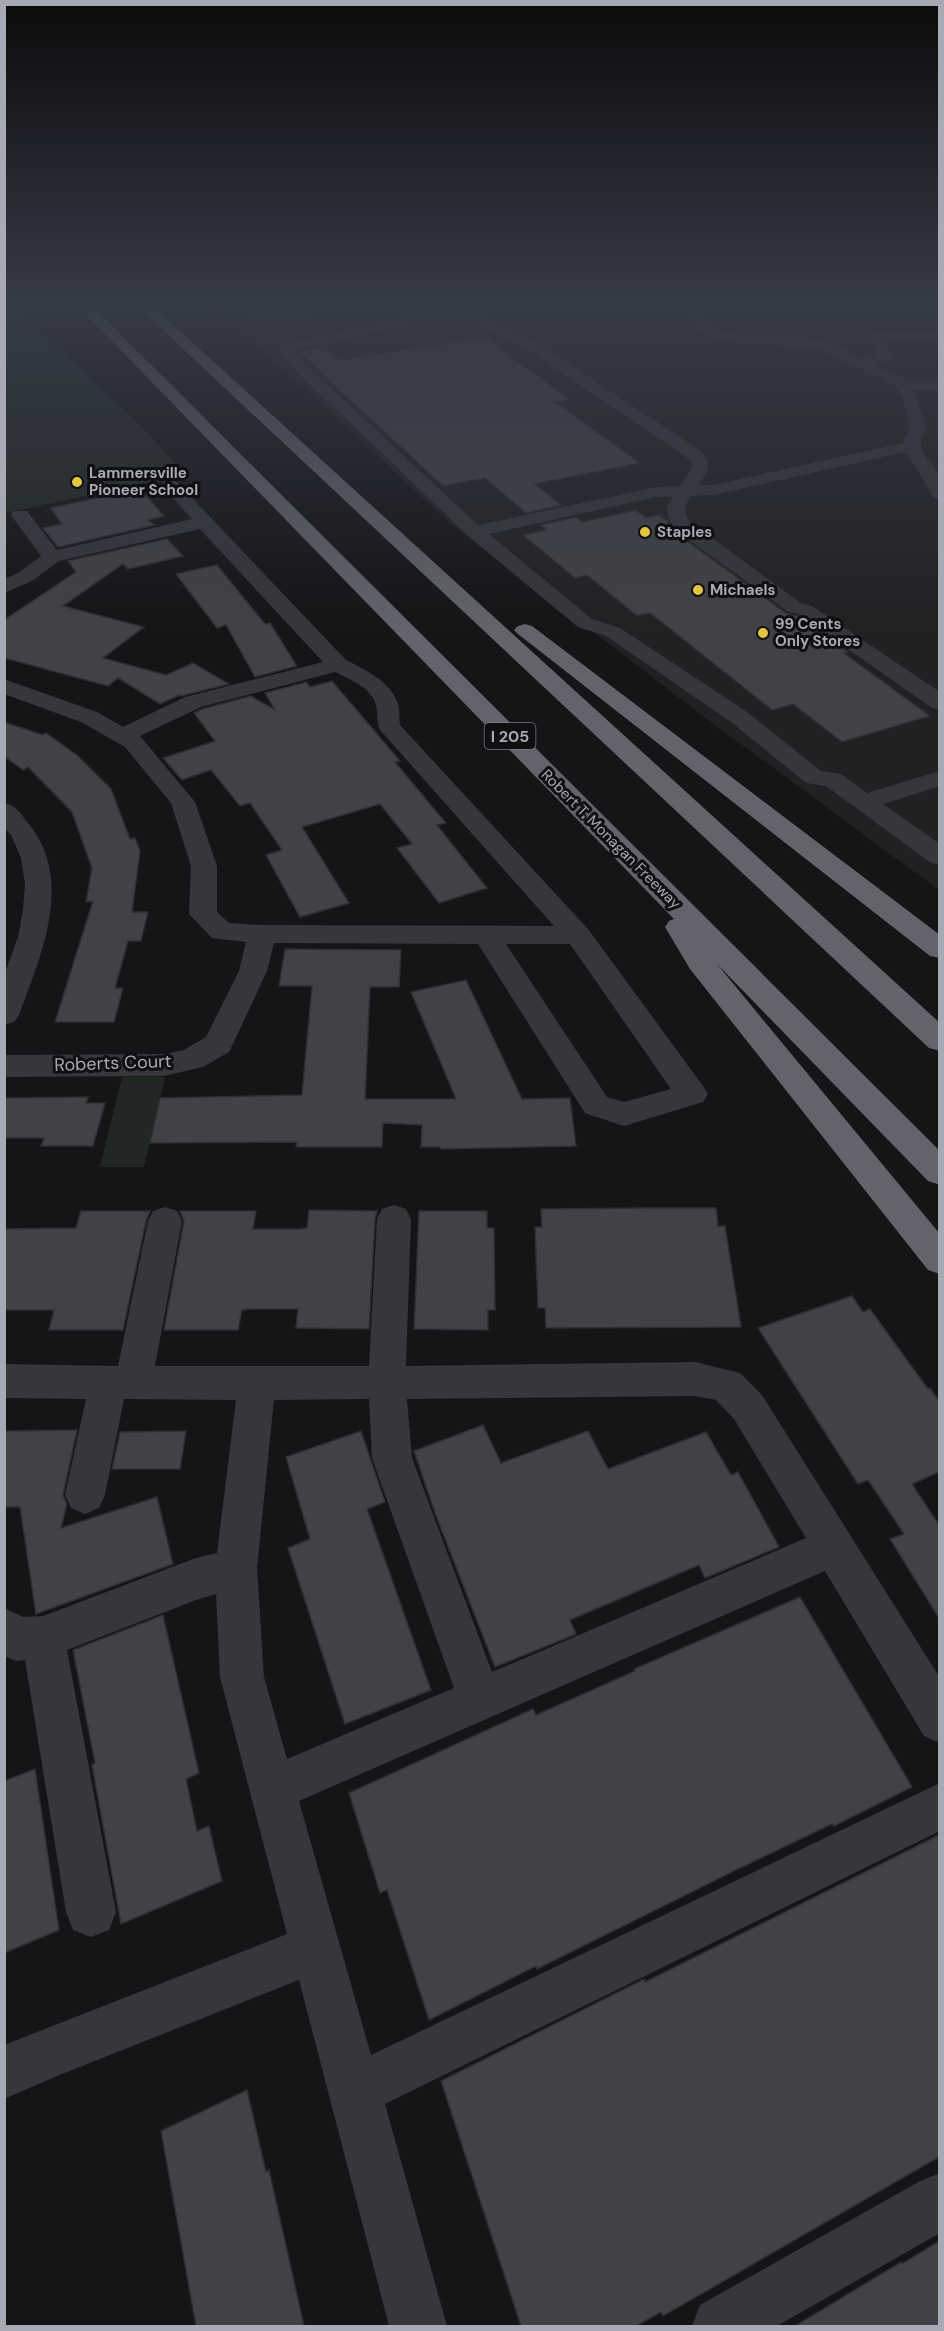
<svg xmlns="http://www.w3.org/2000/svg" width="944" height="2331" viewBox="0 0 944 2331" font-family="'DM Sans',sans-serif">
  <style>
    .built { fill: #212123 }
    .green { fill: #212823 }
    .building { fill: #414246; stroke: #2f2f32; stroke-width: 1.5 }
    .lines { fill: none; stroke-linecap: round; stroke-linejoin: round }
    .minor { fill: #36363b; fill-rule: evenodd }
    .highway { fill: #62636b; fill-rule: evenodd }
    .poi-dot { fill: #e2c441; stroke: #100f11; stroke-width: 2 }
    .labels { text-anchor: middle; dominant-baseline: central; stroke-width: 6; stroke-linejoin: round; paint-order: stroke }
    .far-poi-label { font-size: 15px; font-weight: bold; fill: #a7aab5; stroke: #100f11; text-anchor: start }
    .far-street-label { font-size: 15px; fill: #a7aab5; stroke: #100f11 }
    .shield { fill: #100f11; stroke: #7a7c84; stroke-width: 1.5 }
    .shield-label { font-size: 16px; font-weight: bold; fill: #a7aab5 }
    .street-label { font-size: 18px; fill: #a7aab5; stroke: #100f11 }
  </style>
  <rect width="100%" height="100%" fill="#151416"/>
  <path class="built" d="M210 301H933L940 310 939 890 715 725 450 523Z"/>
  <g class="green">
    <path d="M4 301H8L134 420 186 474 5 513Z"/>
    <path d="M122 1077H165L144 1167H100Z"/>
  </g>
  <g class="building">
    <path d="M485 337 570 400 555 402 640 463 535 484 561 505 526 513 485 478 443 486 299 352 318 348 342 360Z"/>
    <path d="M140 489 164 516 148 520 154 525 58 547 43 528 62 524 51 508Z"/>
    <path d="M636 510 646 518 659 515 667 521 676 533 786 613 797 616 848 652 844 653 930 716 842 742 793 704 772 710 650 613 637 616 587 575 575 578 523 535 546 530 541 525 576 517 582 522Z"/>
    <path d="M167 539 183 556 128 569 123 564 63 606 144 627 103 658 166 675 193 663 229 684 181 696 180 695 160 704 118 678 108 686 4 658V620L76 572 68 561Z"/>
    <path d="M217 565 265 624 270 623 297 666 255 677 226 625 217 628 176 574Z"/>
    <path d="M332 681 400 761 395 762 446 823 437 825 487 888 439 903 397 848 412 844 380 804 302 827 349 903 300 917 266 855 282 850 250 803 240 806 211 770 182 780 163 758 215 741 194 713 202 709 251 696 275 710 265 693 306 682 310 687Z"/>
    <path d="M4 722 43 735 46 733 78 756 111 789 130 839 135 838 140 851 132 912H148L141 941H128L115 988H123L114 1022H55L93 901 86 902 92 868 72 812 28 767 23 770 4 756Z"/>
    <path d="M285 949 401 950 399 987H370L365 1099H456L411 992 466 980 522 1099 570 1098 576 1146 441 1149 440 1147H421L422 1125 383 1123 382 1147H296L297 1142 150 1143 160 1098 302 1095 312 986H279Z"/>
    <path d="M88 1097 86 1103H105L93 1146H41L44 1138H4V1098Z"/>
    <path d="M647 1208H716L718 1226H725L741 1327 546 1328 545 1308H538L535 1227H542L541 1209Z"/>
    <path d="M309 1210 377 1211 375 1219 369 1329 296 1328 298 1309H249L242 1310 238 1330H164L184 1221 180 1211H256L253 1229H300L307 1228Z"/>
    <path d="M81 1211H150L146 1221 123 1330H49L54 1310H4V1229L76 1228Z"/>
    <path d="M419 1211H487V1228H494L495 1310H488V1330L414 1329Z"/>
    <path d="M852 1296 863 1312 870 1309 928 1389 930 1388 939 1401V1472L912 1484 939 1525V1618L890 1539 904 1534 868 1480 858 1484 758 1328Z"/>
    <path d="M483 1425 501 1463 588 1431 608 1469 706 1432 731 1475 738 1472 779 1547 705 1578 699 1565 570 1620 576 1634 495 1667 435 1513 414 1451Z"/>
    <path d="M77 1430 63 1495 67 1504 61 1528 157 1497 173 1564 36 1614 20 1507H4V1431Z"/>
    <path d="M186 1431 180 1469H112L120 1432Z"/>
    <path d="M361 1431 385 1502 367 1509 431 1690 345 1724 288 1548 310 1539 286 1457Z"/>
    <path d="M800 1597 912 1787 834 1826 832 1824 738 1869 537 1969 536 1966 429 2020 387 1890 380 1893 349 1793 533 1709 536 1715 635 1671 634 1669Z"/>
    <path d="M163 1615 199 1773 186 1779 197 1831 209 1826 222 1881 121 1924 92 1765 95 1763 73 1650Z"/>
    <path d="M35 1769 59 1930 4 1953V1781Z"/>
    <path d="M939 1835V2157L663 2316 661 2312 636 2326H521L441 2081 644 1979 645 1982Z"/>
    <path d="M247 2090 266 2172 269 2170 304 2326H196L161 2131Z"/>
    <path d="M939 2241V2326H795L901 2262 902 2264Z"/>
  </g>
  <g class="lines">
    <g class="minor">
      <path d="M349 301H384L377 305 251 322 244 318 251 314Z"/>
      <path d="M449 301H465L504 328 542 346 701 451C713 465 708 471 699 485H714L903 443 910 427 902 396 894 385 815 347 743 344 712 338 695 328 682 301H696L706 323 722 332 811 338 836 345 861 359 877 355 868 335 870 332 940 331V339H884L893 357 891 360 874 365 907 380H940V390H914L926 427C911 459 933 454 940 479 941 485 940 493 940 499L934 498 907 453H900L714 495 691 496 685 506 687 519 691 523 801 603 812 606 940 692V710L932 708 798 614 787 611 677 531 669 520 667 506 673 497H657L489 534 592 619 620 628 747 712 821 771 841 774 867 793 940 771V786L883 804 940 844V865L931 863 826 786 806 783 731 722 606 636 578 627 467 535 279 354 281 345 455 306ZM464 313 494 334 532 352 689 459 692 463V468L680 486 657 487 478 525 293 353V351Z"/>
      <path d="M170 480 176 481 346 660C364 669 389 681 397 701 400 708 399 717 400 725L588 929 703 1086 708 1094 703 1102 624 1126 585 1113 478 944 274 943 267 971 233 1044 229 1052 203 1067 164 1076 4 1077V1055L164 1054 184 1050 206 1037 239 971 246 942 212 938 189 914 191 866 171 803 125 747 81 722 4 694V679L97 712 123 727 185 697 323 662 200 529 59 561 32 581 4 593V579L18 573 41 556 11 515 13 511H27L57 550 192 519 161 485 164 481ZM335 672C349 679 368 686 375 702 379 711 375 722 381 731L554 926 262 925 229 923 217 912V866L195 802 140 736 201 707ZM506 944H570L671 1089 624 1102 607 1097Z"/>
      <path d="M4 803C16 805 21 814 28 823 75 879 41 956 19 1015L14 1022 4 1025V975L18 937 23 910 25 884 21 858 11 835 4 827Z"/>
      <path d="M394 1205 406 1209 411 1219 406 1366 695 1362 740 1373 762 1395 940 1678V1743L924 1736 825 1571 299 1801 371 2055 940 1783V1831L385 2104 447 2326H389L299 1980 57 2076 4 2099V2045L287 1934 220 1677 216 1594 196 1600 67 1650 116 1912 109 1930 91 1937 73 1930 66 1912 25 1660 16 1661 4 1656V1608L23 1617 43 1616 196 1558 217 1553 236 1400 124 1399 105 1495 99 1508 85 1514 71 1508 65 1495 86 1399 4 1398V1364L118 1366 148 1221 153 1211 165 1207 177 1211 182 1221 155 1366H369L377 1219 382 1209ZM695 1396 716 1400 734 1419 806 1538 492 1672 412 1458 407 1399ZM369 1399 372 1458 454 1688 287 1759 264 1677 257 1568 274 1400Z"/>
      <path d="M940 2173V2233L777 2326H692L700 2305 920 2181Z"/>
    </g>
    <g class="highway">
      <path d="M73 301H87L940 1151V1185L928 1181 717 964 940 1234V1274L928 1270 690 969 665 927 669 921 674 919Z"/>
      <path d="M132 301H147L940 1023V1051L929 1048Z"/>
      <path d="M525 624 532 626 940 935V958L930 956 518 634 514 630 518 626Z"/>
    </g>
  </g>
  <linearGradient id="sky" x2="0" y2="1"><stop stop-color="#0c0b0c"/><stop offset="0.48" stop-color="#353a47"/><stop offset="1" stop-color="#353a47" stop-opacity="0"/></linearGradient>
  <rect width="944" height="627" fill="url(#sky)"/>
  <g class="poi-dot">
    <circle cx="77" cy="482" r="6"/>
    <circle cx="645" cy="532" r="6"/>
    <circle cx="698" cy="590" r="6"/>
    <circle cx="763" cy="633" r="6"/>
  </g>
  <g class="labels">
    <g class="far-poi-label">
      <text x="89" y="473">Lammersville<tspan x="89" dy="17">Pioneer School</tspan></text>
      <text x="657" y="532">Staples</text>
      <text x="710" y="590">Michaels</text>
      <text x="775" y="624">99 Cents<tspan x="775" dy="17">Only Stores</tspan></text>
    </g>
    <g class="far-street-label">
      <text transform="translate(611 839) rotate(45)">Robert T. Monagan Freeway</text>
    </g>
    <rect class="shield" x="484.5" y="723" width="51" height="26" rx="4.5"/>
    <g class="shield-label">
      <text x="510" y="736">I 205</text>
    </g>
    <g class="street-label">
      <text transform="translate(113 1063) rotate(-2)">Roberts Court</text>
    </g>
  </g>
  <rect width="944" height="2331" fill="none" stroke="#a7aab5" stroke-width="12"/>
</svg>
